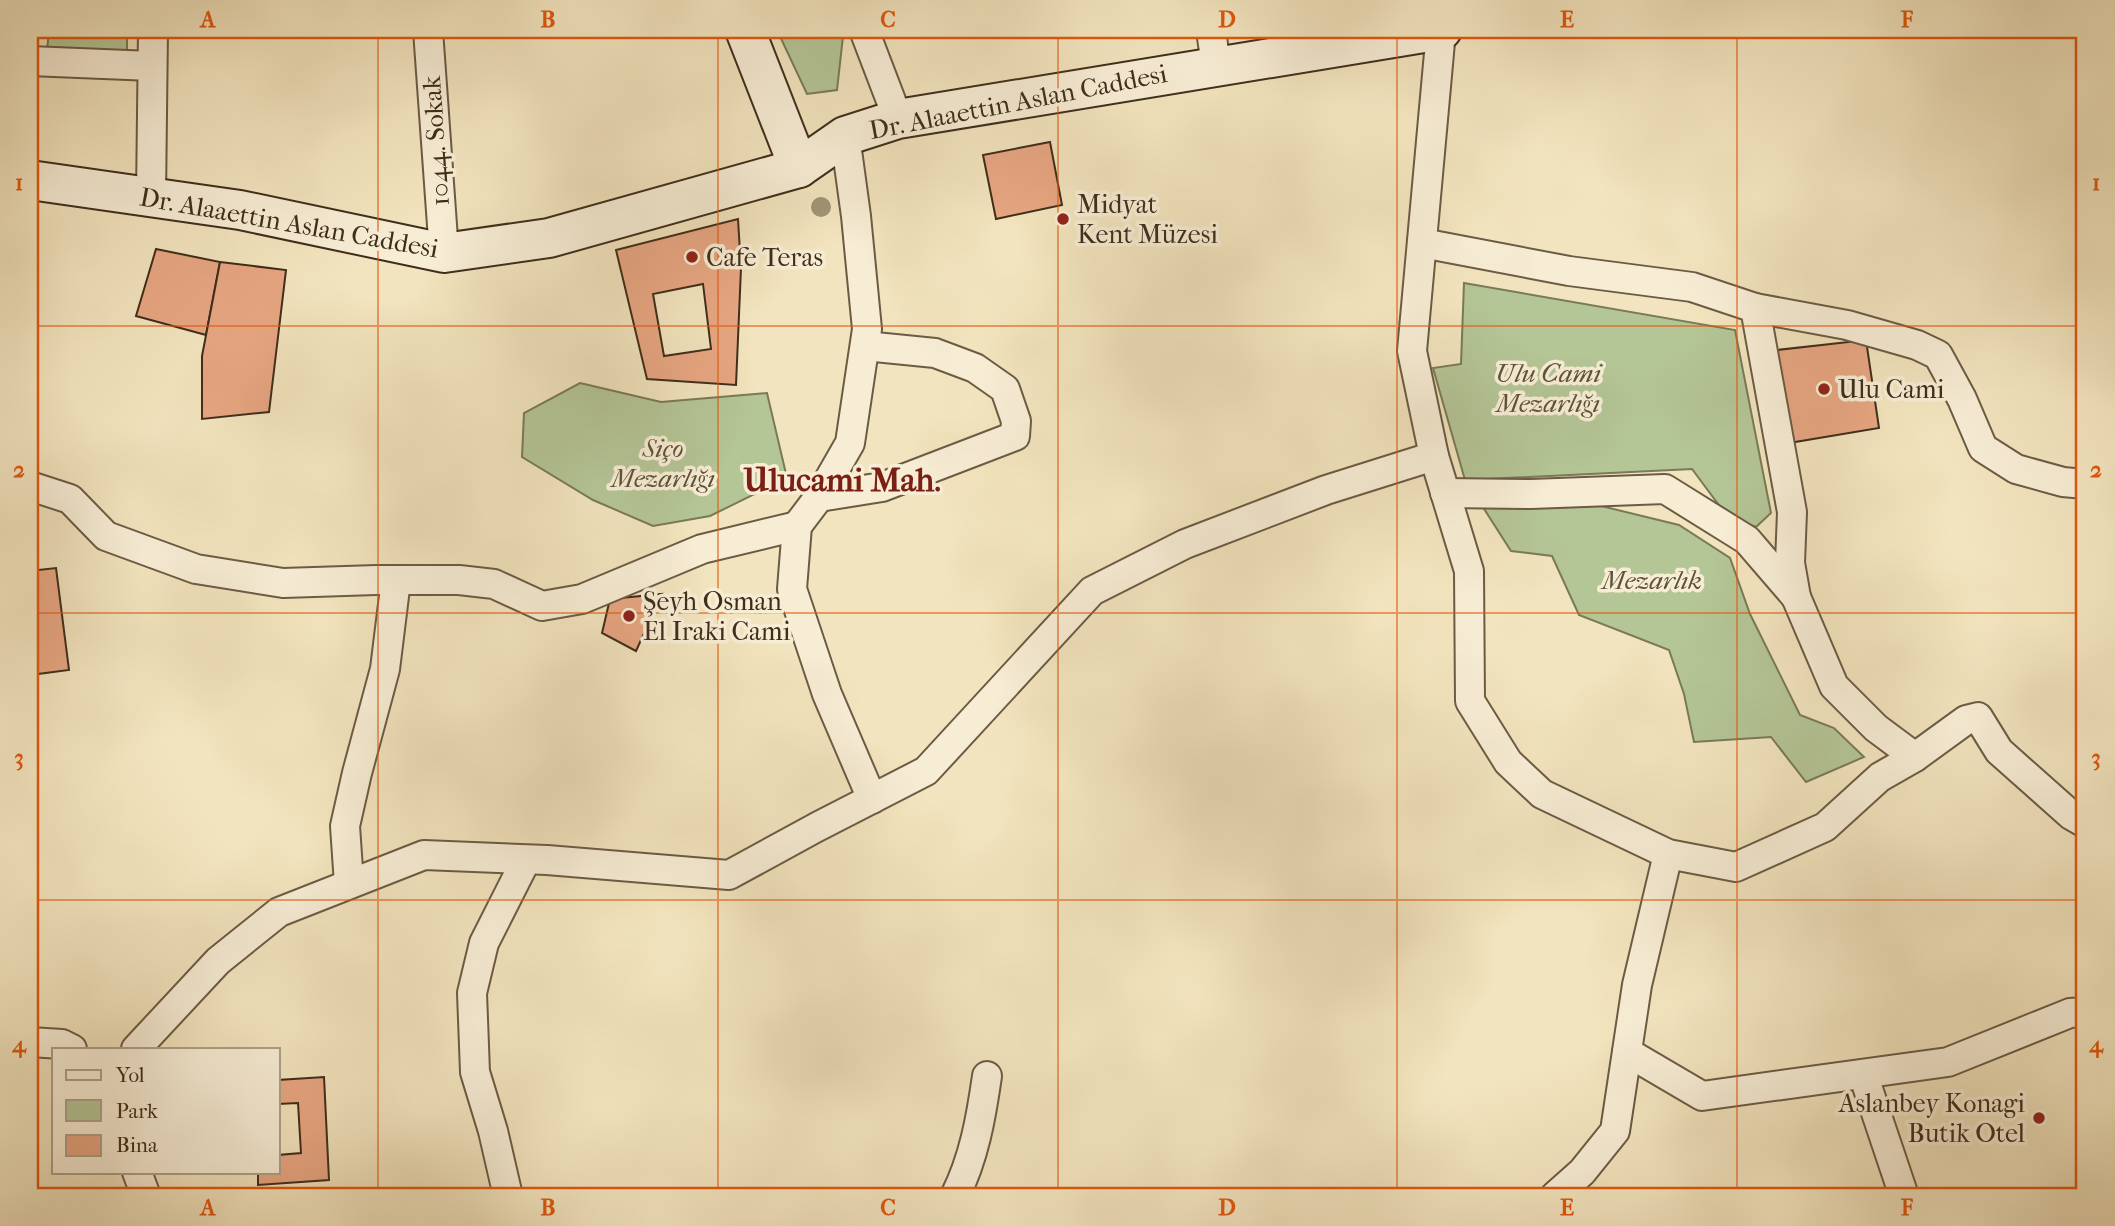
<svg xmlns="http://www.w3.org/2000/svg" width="2115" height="1226" viewBox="0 0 2115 1226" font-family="'IM FELL French Canon',serif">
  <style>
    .green { fill: #b4c596; stroke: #7a7958; stroke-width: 2 }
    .building { fill: #e7a682; stroke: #3f2d1b; stroke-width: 2; fill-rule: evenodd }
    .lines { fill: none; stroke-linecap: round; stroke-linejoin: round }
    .street-casing { stroke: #6c5b44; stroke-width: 32 }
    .secondary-casing { stroke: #3f2d1b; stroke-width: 42 }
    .street { stroke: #f7edd5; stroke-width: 28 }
    .secondary { stroke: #f7edd5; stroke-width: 38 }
    .tree { fill: #a09475 }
    .grid { fill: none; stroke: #e0570d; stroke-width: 2; stroke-opacity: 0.55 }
    .poi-dot { fill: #8f2418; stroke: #f7edd5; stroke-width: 2.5 }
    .labels { text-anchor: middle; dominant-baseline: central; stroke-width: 7; stroke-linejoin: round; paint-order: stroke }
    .street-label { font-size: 26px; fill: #3f2d1b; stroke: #f7edd5 }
    .poi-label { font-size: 26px; fill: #3f2d1b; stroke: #f7edd5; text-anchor: start }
    .park-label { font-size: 26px; font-style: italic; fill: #5c533a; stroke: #f7edd5 }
    .district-label { font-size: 33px; font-weight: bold; fill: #7a1f14; stroke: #f7edd5 }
    .neatline { fill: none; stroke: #e0570d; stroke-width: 2.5 }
    .grid-label { font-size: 23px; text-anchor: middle; font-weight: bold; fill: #e0570d }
  </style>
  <rect width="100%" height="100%" fill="#f2e4be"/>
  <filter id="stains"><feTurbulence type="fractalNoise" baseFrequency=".00286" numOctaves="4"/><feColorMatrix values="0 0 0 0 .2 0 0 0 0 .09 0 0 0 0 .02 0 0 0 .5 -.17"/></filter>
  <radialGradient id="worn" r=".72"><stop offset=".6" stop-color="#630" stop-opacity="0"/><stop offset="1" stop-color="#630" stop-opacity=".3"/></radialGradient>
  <g class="green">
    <path d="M49 30H127V50L47 51Z"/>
    <path d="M777 30H840L843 36 837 90 807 94Z"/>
    <path d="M1464 283 1735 330 1771 513 1756 527 1727 516 1692 469 1465 480 1433 368 1461 364Z"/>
    <path d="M580 383 661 402 767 393 787 478 710 516 653 526 593 500 522 457 524 413Z"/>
    <path d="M1479 501 1589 503 1679 525 1730 558 1750 614 1800 715 1834 728 1864 757 1806 782 1771 737 1694 742 1684 694 1669 650 1579 615 1552 556 1511 551Z"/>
  </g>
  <g class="building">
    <path d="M1050 142 1062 205 996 219 983 155Z"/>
    <path d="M738 219 741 268 736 385 647 379 616 250ZM703 284 711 349 664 356 653 294Z"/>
    <path d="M156 249 220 262 206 335 136 316Z"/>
    <path d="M220 262 286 270 269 412 202 419V356Z"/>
    <path d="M1866 340 1879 428 1783 444 1768 351Z"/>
    <path d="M56 568 69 670 30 675V571Z"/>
    <path d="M662 594 636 651 602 633 610 599Z"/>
    <path d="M324 1077 329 1180 258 1185V1172H278V1155L301 1153 298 1103 278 1104V1080Z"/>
  </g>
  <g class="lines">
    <g class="street-casing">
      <g id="street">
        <path d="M428 30 444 253"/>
        <path d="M864 30 898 119"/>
        <path d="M1211 30 1216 66"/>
        <path d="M1441 31 1412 351 1434 456 1469 571 1470 701 1508 762 1542 794 1668 854 1736 867 1825 827 1880 777 1915 757 1966 720 1978 717 1999 751 2071 815 2085 823"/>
        <path d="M30 61 152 66"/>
        <path d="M845 136 856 216 867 329 850 443 819 497 797 526 792 589 827 694 872 799"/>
        <path d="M151 197 153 30"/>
        <path d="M1422 243 1569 271 1692 287 1755 308 1792 512 1790 563 1796 597"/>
        <path d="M1755 308 1847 325 1917 345 1938 355 1962 399 1983 448 2016 469 2063 482 2085 484"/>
        <path d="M30 486 70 499 106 536 196 569 283 583 376 580H459L494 584 542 606 582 599 702 549 797 526"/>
        <path d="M1445 493 1531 494 1665 489 1747 540 1796 597 1834 686 1876 728 1915 757"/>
        <path d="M819 497 882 487 1015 436 1016 421 1005 389 975 368 935 353 865 346"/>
        <path d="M349 884 345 826 357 773 385 669 396 580"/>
        <path d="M30 1042 62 1044 72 1049"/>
        <path d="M136 1049 218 961 279 912 424 855 547 860 729 875 817 827 926 771 1092 591 1185 544 1326 490 1434 456"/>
        <path d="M1627 1052 1702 1096 1948 1062 2070 1013 2085 1012"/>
        <path d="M1863 1074 1904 1196"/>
        <path d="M137 1172 146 1196"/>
        <path d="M508 1196 493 1131 475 1072 472 993 484 943 526 860"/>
        <path d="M955 1196C974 1158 981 1118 987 1076"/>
        <path d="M1555 1196 1582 1172 1615 1131 1637 985 1668 854"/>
      </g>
    </g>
    <g class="secondary-casing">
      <g id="secondary">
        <path d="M745 30 799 168"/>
        <path d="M30 180 240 210 444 253 549 238 799 168 845 136 898 119 1442 30"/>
      </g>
    </g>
    <use href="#street" class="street"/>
    <use href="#secondary" class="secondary"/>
  </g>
  <circle class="tree" cx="821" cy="207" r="10"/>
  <path class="grid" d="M378 30V1196M718 30V1196M1058 30V1196M1397 30V1196M1737 30V1196M30 326H2085M30 613H2085M30 900H2085"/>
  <g class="poi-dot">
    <circle cx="1063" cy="219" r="7"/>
    <circle cx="692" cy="257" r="7"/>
    <circle cx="1824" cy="389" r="7"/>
    <circle cx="629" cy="616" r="7"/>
    <circle cx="2039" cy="1118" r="7"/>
  </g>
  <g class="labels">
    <g class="street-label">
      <text transform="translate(1018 102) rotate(-11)">Dr. Alaaettin Aslan Caddesi</text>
      <text transform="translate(436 141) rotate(-94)">1044. Sokak</text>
      <text transform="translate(289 223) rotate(10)">Dr. Alaaettin Aslan Caddesi</text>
    </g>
    <g class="poi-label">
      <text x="1077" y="204">Midyat<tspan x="1077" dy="30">Kent Müzesi</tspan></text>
      <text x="706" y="257">Cafe Teras</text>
      <text x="1838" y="389">Ulu Cami</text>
      <text x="643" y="601">Şeyh Osman<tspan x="643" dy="30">El Iraki Cami</tspan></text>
      <text x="2025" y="1103" text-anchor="end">Aslanbey Konagi<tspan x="2025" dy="30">Butik Otel</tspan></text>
    </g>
    <g class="park-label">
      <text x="1548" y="373">Ulu Cami<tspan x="1548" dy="30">Mezarlığı</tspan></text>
      <text x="663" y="448">Siço<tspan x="663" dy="30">Mezarlığı</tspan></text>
      <text x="1652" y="580">Mezarlık</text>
    </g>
    <g class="district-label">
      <text x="842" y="480">Ulucami Mah.</text>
    </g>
  </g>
  <rect width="2115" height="1226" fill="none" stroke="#f2e4be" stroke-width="77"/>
  <rect x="52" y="1048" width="228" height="126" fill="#f7edd5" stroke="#ada08b" stroke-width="2"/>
  <rect x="66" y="1070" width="35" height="10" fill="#f7edd5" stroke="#ada08b" stroke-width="2"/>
  <text x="116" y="1082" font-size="21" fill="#3f2d1b">Yol</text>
  <rect x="66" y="1100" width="35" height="21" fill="#b4c596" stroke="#ada08b" stroke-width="2"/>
  <text x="116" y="1118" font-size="21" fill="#3f2d1b">Park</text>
  <rect x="66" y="1135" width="35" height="21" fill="#e7a682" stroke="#ada08b" stroke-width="2"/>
  <text x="116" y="1152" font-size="21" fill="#3f2d1b">Bina</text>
  <rect x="38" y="38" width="2038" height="1150" class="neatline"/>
  <g class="grid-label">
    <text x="208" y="27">A</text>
    <text x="548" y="27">B</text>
    <text x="888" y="27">C</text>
    <text x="1227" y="27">D</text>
    <text x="1567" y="27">E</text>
    <text x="1907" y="27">F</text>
    <text x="19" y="190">1</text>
    <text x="2096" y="190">1</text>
    <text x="19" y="477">2</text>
    <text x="2096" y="477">2</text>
    <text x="19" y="765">3</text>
    <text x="2096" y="765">3</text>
    <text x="19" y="1052">4</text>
    <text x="2096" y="1052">4</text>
    <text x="208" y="1215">A</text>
    <text x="548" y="1215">B</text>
    <text x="888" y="1215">C</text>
    <text x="1227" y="1215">D</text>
    <text x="1567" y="1215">E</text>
    <text x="1907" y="1215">F</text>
  </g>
  <rect width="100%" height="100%" filter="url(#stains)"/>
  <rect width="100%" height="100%" fill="url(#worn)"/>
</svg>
